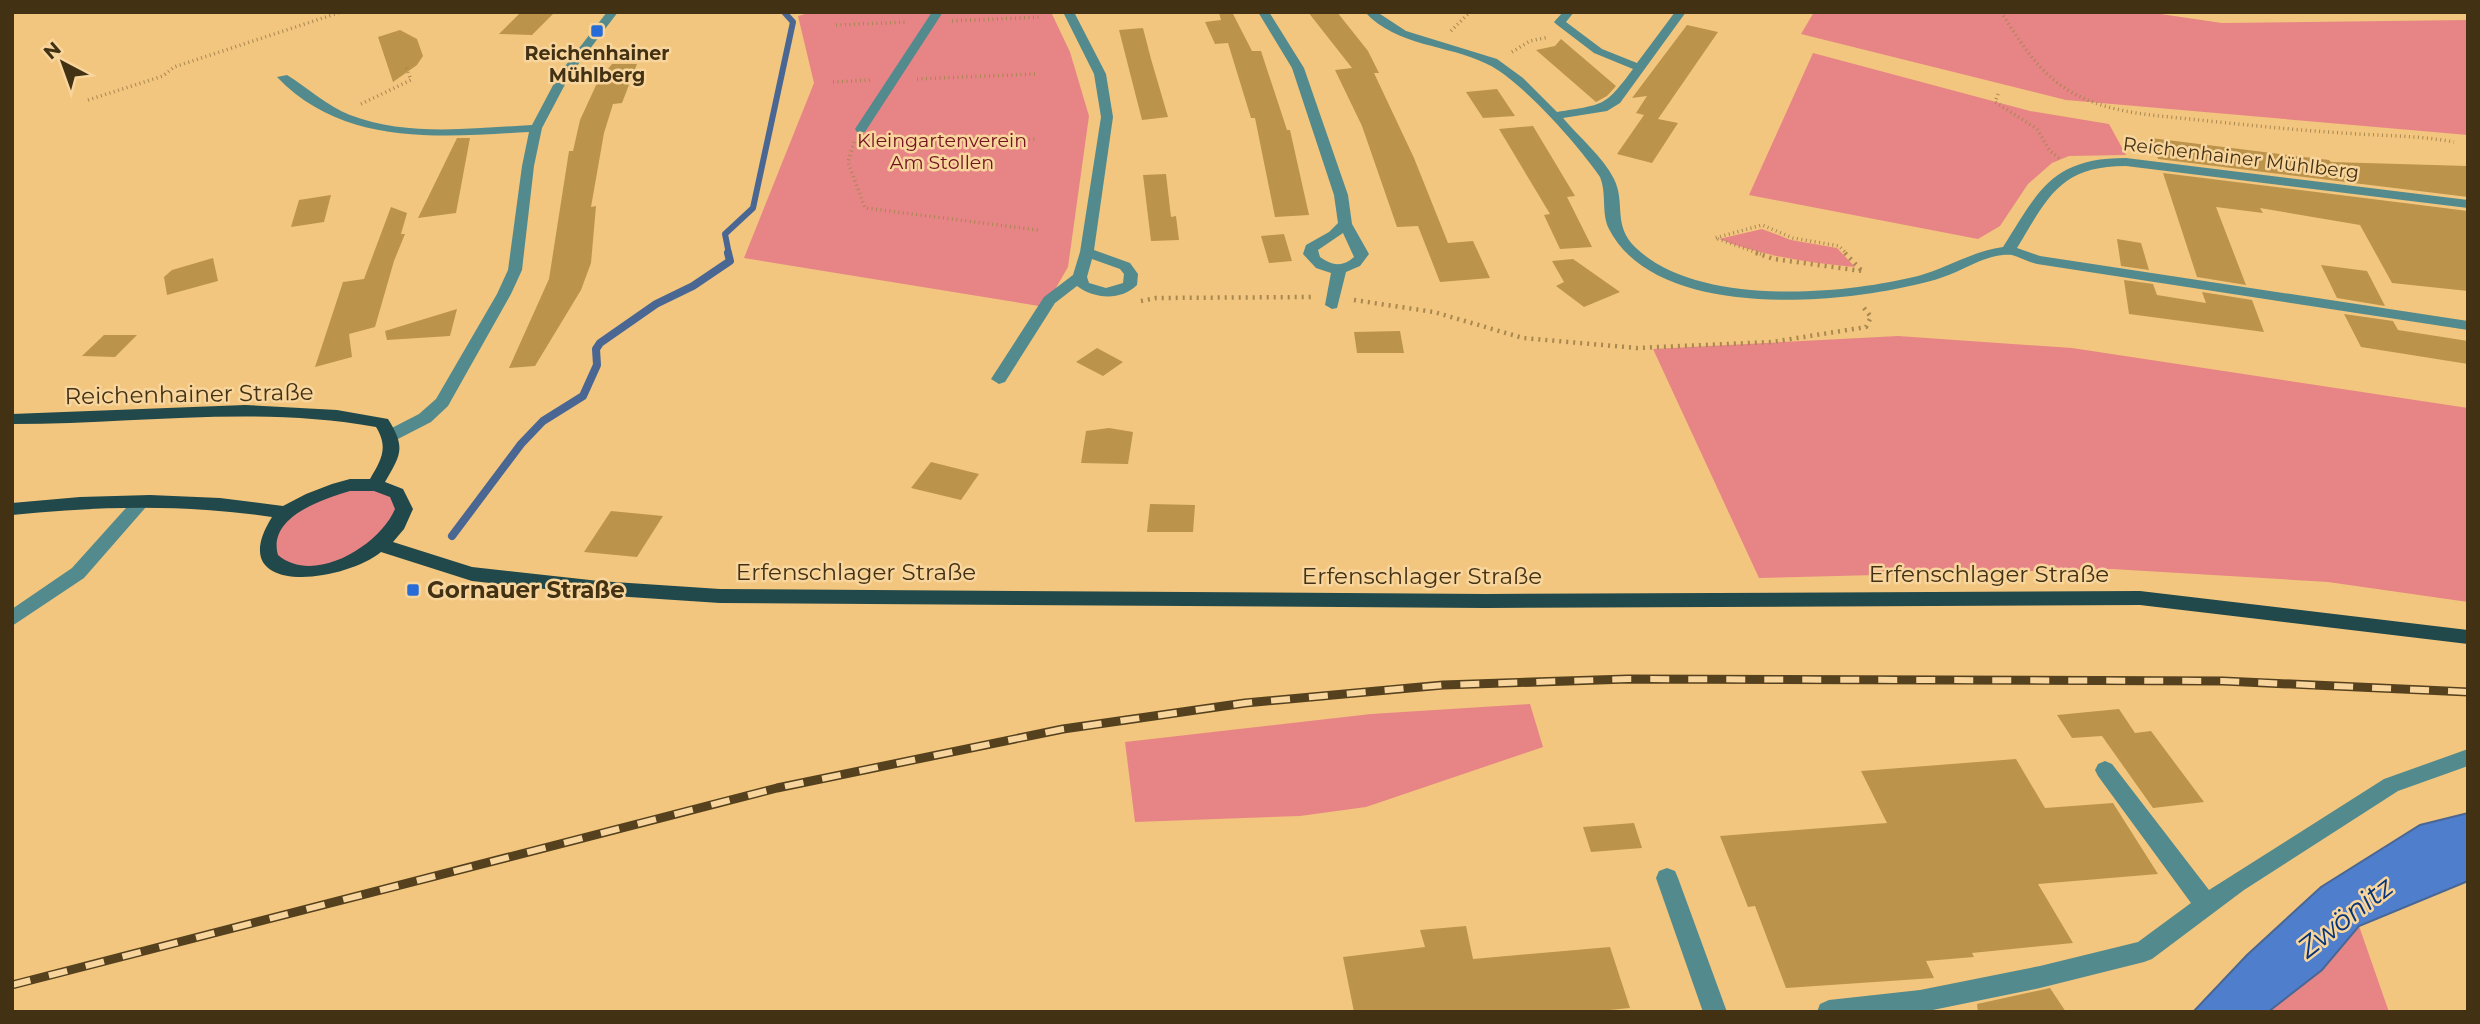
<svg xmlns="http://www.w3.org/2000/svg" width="2480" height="1024" viewBox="0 0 2480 1024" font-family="Montserrat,sans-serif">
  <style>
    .green { fill: #e78586 }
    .water { fill: #4e7ecc; stroke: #4a6794; stroke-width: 2 }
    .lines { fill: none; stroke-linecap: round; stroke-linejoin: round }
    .stream-far1 { stroke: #4a6794; stroke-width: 6 }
    .stream { stroke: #4a6794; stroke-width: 8 }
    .building { fill: #bc934a }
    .path-far1 { stroke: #a88751; stroke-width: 3.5; stroke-dasharray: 1 3.5; stroke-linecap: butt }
    .path { stroke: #a88751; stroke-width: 4.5; stroke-dasharray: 2 5; stroke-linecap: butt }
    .minor { fill: #538a8d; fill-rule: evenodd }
    .major { fill: #21484a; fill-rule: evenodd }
    .rail-casing { stroke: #55411e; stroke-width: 9 }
    .rail { stroke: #f8d59c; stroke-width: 6; stroke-dasharray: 19; stroke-linecap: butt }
    .poi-dot { fill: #276bd7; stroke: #f8d59c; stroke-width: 2.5 }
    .labels { text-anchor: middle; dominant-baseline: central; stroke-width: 5; stroke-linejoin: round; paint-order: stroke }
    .far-poi-label { font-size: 19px; font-weight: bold; fill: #423113; stroke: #f8d59c }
    .far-park-label { font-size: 19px; fill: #731321; stroke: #f8d59c }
    .far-street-label { font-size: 19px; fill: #423113; stroke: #f8d59c }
    .street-label { font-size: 23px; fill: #423113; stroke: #f8d59c }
    .poi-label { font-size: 23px; font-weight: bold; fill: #423113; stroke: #f8d59c; text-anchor: start }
    .near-water-label { font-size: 28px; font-style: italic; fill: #06347a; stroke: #f8d59c }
  </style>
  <rect width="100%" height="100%" fill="#f2c67e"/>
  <g class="green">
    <path d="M812 12H1051L1070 52 1089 116 1068 267 1045 307 744 258 814 83 798 16Z"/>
    <path d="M1814 12H2147L2222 23 2468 20V135L2066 100 1801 34Z"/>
    <path d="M1813 53 2030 111 2109 124 2126 155 2069 156 2052 163 2028 184 2000 226 1978 239 1749 195Z"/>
    <path d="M1762 229 1791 240 1837 248 1855 267C1808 263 1763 256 1719 239Z"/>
    <path d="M1898 336 2072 348 2468 408V602L2328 582 2112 569 1759 578 1653 349Z"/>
    <path d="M360 484 403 502 391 535 317 570 277 564 269 537 287 513Z"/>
    <path d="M1530 704 1543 747 1366 807 1300 816 1135 822 1125 742 1371 714Z"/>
    <path d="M2359 926 2389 1012H2268L2322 970Z"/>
  </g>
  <path class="water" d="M2468 813V881L2359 926 2322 970 2268 1012H2193L2247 955 2321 887 2420 825Z"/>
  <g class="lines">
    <path class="stream-far1" d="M729 254 725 234 753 208 793 22 784 12"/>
    <path class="stream" d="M452 536 521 444 543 421 583 396 597 365 596 349 600 343 656 304 693 286 730 261 728 253"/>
  </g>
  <g class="building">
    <path d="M521 12H555L532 35 499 34Z"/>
    <path d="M1222 12H1232L1252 51H1261L1287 130H1290L1309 215 1275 217 1255 118H1251L1228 43 1215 44 1205 22 1221 20 1219 13Z"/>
    <path d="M1308 12H1337L1368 51 1379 73H1374L1414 158 1448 243 1473 241 1490 278 1440 282 1418 226 1397 227 1362 126 1335 70 1352 68Z"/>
    <path d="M1687 25 1718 32 1658 119 1678 123 1652 163 1617 154 1644 115 1636 113 1647 96 1632 98Z"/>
    <path d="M1143 28 1151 59 1168 117 1142 120 1119 30Z"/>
    <path d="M400 30 417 39 423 56 417 65 393 82 378 37Z"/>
    <path d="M1561 39 1616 86 1607 96 1596 102 1536 50 1555 46Z"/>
    <path d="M612 64H637L622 103 613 104 604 133 591 207 596 206 591 263 581 290 535 366 509 368 549 279 569 151H573L580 120 598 81Z"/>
    <path d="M1497 89 1515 116 1483 118 1466 92Z"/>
    <path d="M1533 126 1575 196 1567 197 1592 247 1560 249 1544 215 1550 214 1499 129Z"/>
    <path d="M457 138H470L456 213 418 218Z"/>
    <path d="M2151 138 2329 160 2331 162 2468 166V197L2158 159Z"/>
    <path d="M2163 173 2468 211V291L2392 283 2360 225 2260 208 2263 213 2216 207 2246 285 2197 277Z"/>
    <path d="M1166 174 1171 217 1176 216 1179 240 1151 241 1143 175Z"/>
    <path d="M331 195 324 222 291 227 299 200Z"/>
    <path d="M391 207 407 213 401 234H405L394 261 375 327 349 334 352 357 315 367 343 282 364 279Z"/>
    <path d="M1284 234 1292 261 1269 263 1261 236Z"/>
    <path d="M2117 239 2141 243 2149 270 2121 266Z"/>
    <path d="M213 258 218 281 167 295 164 277 172 270Z"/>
    <path d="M1573 259 1620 292 1584 307 1556 286 1564 282 1552 261Z"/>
    <path d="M2321 265 2367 271 2385 306 2337 298Z"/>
    <path d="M2124 280 2153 284 2157 295 2206 303 2202 292 2252 300 2264 332 2129 314Z"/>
    <path d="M457 309 450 336 387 340 385 331Z"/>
    <path d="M2344 314 2393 321 2398 330 2468 341V364L2361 347Z"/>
    <path d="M1400 331 1404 353H1357L1354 332Z"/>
    <path d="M104 335H137L115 357 82 356Z"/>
    <path d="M1097 348 1123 362 1103 376 1076 362Z"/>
    <path d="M1109 428 1133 432 1128 464 1081 463 1086 431Z"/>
    <path d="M931 462 979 474 961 500 911 488Z"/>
    <path d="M1150 504 1195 505 1193 532H1147Z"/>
    <path d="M611 511 663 516 637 557 584 552Z"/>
    <path d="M2119 709 2135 733 2151 731 2204 802 2153 808 2102 736 2072 738 2057 715Z"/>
    <path d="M2016 759 2045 808 2113 803 2158 874 2038 884 2073 943 1972 953 1974 957 1926 961 1934 978 1786 988 1755 906 1748 907 1720 836 1887 823 1861 771Z"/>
    <path d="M1634 823 1642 848 1591 852 1583 827Z"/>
    <path d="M1466 926 1473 959 1610 947 1630 1008 1589 1012H1354L1343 957 1425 947 1420 930Z"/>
    <path d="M2050 988 2066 1012H1978L1977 1004Z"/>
  </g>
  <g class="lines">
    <g class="path-far1">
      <path d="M2001 12C2019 40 2037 70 2066 89 2106 114 2154 115 2199 120 2247 125 2295 130 2343 133 2380 136 2417 135 2454 142"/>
      <path d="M952 21 1042 17"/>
      <path d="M836 25 908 22"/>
      <path d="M1451 31 1470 12"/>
      <path d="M1512 52 1530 41 1549 37"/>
      <path d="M917 79 1035 74"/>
      <path d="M833 82 870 80"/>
      <path d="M1998 94 1995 102 2037 129 2050 151 2060 159"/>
      <path d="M88 100 163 76 174 67 341 12"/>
      <path d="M361 104 411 80 406 67"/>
      <path d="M854 142 848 162 865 208 1038 230"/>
      <path d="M867 146 1036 139"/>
      <path d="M1761 254 1715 238 1762 225 1793 238 1839 246 1847 254"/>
    </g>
    <g class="path">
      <path d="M1756 253 1774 259 1862 271"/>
      <path d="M1845 253 1861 270"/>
      <path d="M1354 300 1434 312 1523 338 1637 348 1772 342 1866 327 1871 317 1864 308"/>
      <path d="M1141 301 1156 298 1314 297"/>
    </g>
    <g class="minor">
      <path d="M607 12H618L570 75 542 128 534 166 522 270 511 294 448 406 431 422 396 440H384L382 436 384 432 419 414 436 399 497 294 508 270 522 166 529 132C441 137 344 147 277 77L287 75C308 88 327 106 350 115 407 137 473 128 532 125L559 74Z"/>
      <path d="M932 12H943L865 132H857L855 129Z"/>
      <path d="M1063 12H1074L1106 74 1113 117 1094 250 1130 263 1138 274 1137 285C1121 301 1094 299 1077 286L1055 303 1005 382 999 384 991 379 1044 297 1073 275 1080 252 1101 117 1094 74ZM1092 259 1120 269 1124 274 1123 283 1106 288 1089 283 1087 277Z"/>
      <path d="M1258 12H1269L1304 68 1348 195 1352 224 1369 254 1360 266 1346 272 1337 308 1332 309 1325 305 1331 273 1316 268 1303 254 1306 245 1329 232 1338 223 1334 195 1292 68ZM1343 233 1354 257C1343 267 1332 266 1320 257L1318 250Z"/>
      <path d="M1365 12H1377L1406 31 1497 59 1523 78 1557 112C1604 104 1604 108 1633 69L1594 53 1556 24 1554 22 1563 12H1574L1566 22 1602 49 1637 63 1675 12H1686L1620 103 1607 111 1563 118C1579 137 1603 157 1614 179 1626 203 1612 225 1636 248 1698 307 1841 295 1918 276 1947 268 1973 251 2003 247 2039 190 2052 158 2126 158L2468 200V208L2126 166C2060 166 2048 197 2017 248L2040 256 2468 321V330L2037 264C2028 262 2020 257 2012 255 1990 252 1966 269 1946 276 1933 281 1919 284 1905 287 1824 305 1654 317 1609 229 1601 213 1607 194 1600 177 1579 146 1520 79 1487 64 1447 44 1397 47 1365 12Z"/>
      <path d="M140 497 149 503 146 507 84 578 12 626V609L72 568 134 499Z"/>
      <path d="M2468 749V766L2398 791 2244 890 2152 959 2144 962 2040 988 1923 1012H1817L1820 1004 1829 1000 1920 990 2040 966 2138 942 2191 903 2098 776 2095 770 2098 764 2105 761 2112 764 2209 890 2384 779Z"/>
      <path d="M1667 868 1675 871 1678 878 1727 1012H1703L1656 878 1659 871Z"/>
    </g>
    <path class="major" d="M245 405 337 410 388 419C406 448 401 454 385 482L403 489 413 509 404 529 393 542 472 567 599 581 720 589 1486 594 2140 591 2468 630V644L2140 605 1486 608 720 603 599 595 472 581 381 552C341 584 222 597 272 517 185 504 99 506 12 515V503L80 497 150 495 220 498 283 506 306 494 332 484 350 479H370C381 460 389 448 376 427 256 405 134 424 12 424V414ZM350 491H374L390 497 395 509C380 545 314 586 278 555 267 517 323 499 350 491Z"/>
    <g class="rail-casing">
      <path id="rail" d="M12 985 777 788 1063 729 1245 703 1443 685 1628 679 2223 681 2468 692"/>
    </g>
    <use href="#rail" class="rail"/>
  </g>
  <g class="poi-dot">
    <rect x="590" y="24" width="14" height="14" rx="3.5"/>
    <rect x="406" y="583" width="14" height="14" rx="3.5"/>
  </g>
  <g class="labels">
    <g class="far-poi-label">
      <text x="597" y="53">Reichenhainer<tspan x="597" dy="22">Mühlberg</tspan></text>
    </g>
    <g class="far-park-label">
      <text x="942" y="140">Kleingartenverein<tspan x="942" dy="22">Am Stollen</tspan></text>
    </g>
    <g class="far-street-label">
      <text transform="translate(2241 158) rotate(7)">Reichenhainer Mühlberg</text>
    </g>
    <g class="street-label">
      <text transform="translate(189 394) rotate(-1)">Reichenhainer Straße</text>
      <text x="856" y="572">Erfenschlager Straße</text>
      <text x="1989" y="574">Erfenschlager Straße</text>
      <text x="1422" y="576">Erfenschlager Straße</text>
    </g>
    <g class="poi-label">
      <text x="427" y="590">Gornauer Straße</text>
    </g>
    <g class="near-water-label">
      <text transform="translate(2345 917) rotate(-38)">Zwönitz</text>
    </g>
  </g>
  <rect width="2480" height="1024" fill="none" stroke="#423113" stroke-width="28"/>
  <g transform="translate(63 63) rotate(319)" stroke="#f8d59c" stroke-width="5" paint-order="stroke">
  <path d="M0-5L12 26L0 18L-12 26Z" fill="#423113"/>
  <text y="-10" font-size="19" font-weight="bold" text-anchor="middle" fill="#423113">N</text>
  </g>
</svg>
